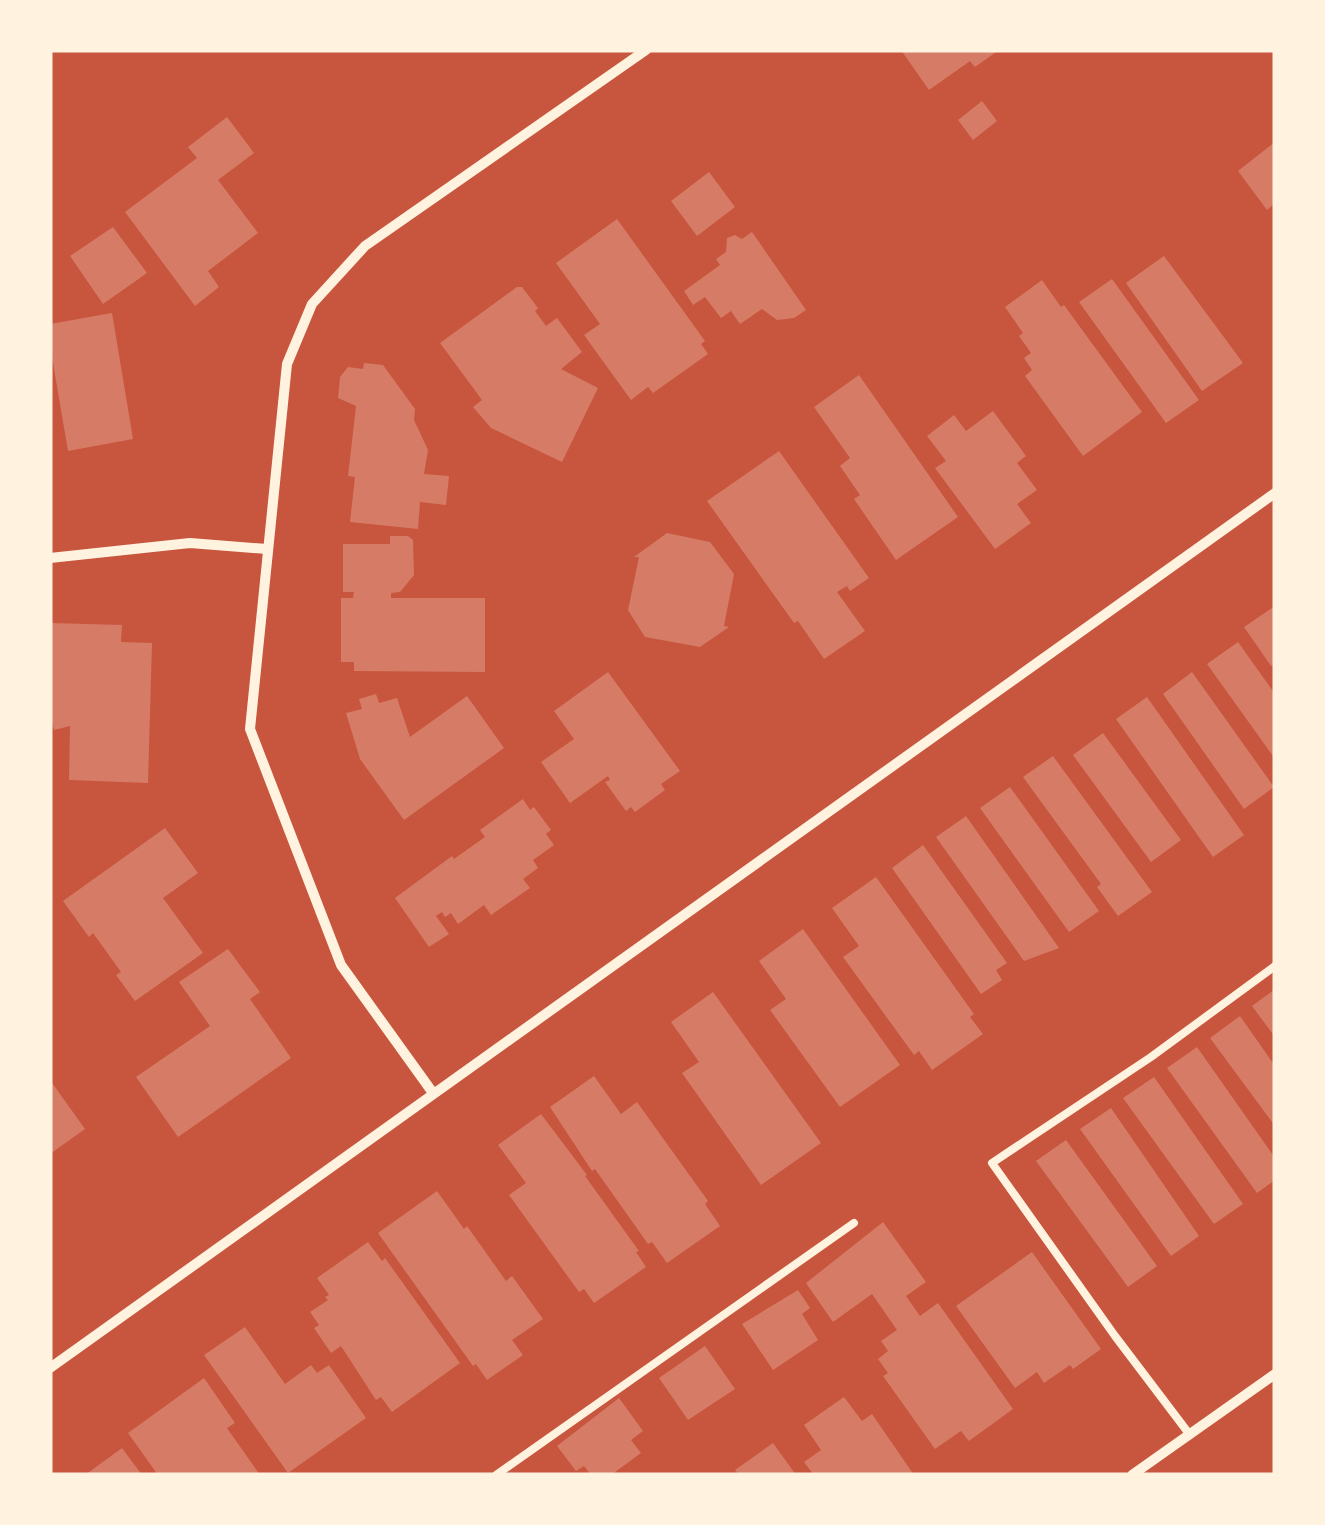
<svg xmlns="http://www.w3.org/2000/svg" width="1325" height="1525" viewBox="0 0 1325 1525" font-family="Cabin,sans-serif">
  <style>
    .building { fill: #d67c66 }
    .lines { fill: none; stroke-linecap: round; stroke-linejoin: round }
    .service { stroke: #fff3e0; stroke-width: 8 }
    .minor { stroke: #fff3e0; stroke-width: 10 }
  </style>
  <rect width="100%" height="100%" fill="#c8553d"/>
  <g class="building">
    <path d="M901 50H999L975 67 970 61 929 90Z"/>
    <path d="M982 101 997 121 973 140 958 120Z"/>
    <path d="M227 117 254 153 218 180 258 233 208 271 219 287 195 306 125 212 197 158 188 147Z"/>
    <path d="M1275 142V203L1267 210 1238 171Z"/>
    <path d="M709 172 735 207 697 236 671 201Z"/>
    <path d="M617 219 705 341 701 344 708 354 653 393 648 387 631 400 584 335 600 324 556 263Z"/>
    <path d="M113 227 147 273 103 304 70 256Z"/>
    <path d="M752 232 806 310 794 318 777 320 762 309 740 324 731 311 721 318 705 297 693 305 684 291 720 265 716 259 726 252 727 238 735 235 742 239Z"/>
    <path d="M1164 256 1243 363 1202 391 1126 283Z"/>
    <path d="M1112 279 1199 400 1166 423 1079 302Z"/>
    <path d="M1042 280 1061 307 1064 305 1142 412 1083 456 1025 376 1032 370 1024 358 1031 353 1019 336 1023 333 1005 307Z"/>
    <path d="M517 287H522L538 308 535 311 546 326 557 318 582 352 561 369 598 388 562 462 491 428 473 407 482 400 440 343Z"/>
    <path d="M112 313 133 439 68 451 50 345V324Z"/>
    <path d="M364 363 383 365 415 409 414 420 428 450 424 474 449 476 446 505 420 502 418 529 350 522 355 477 348 476 356 406 338 398 340 377 348 367 363 369Z"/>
    <path d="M859 375 958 517 896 560 854 499 860 495 840 466 850 458 814 407Z"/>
    <path d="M993 411 1026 456 1017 463 1037 490 1017 504 1031 523 995 549 935 468 946 461 927 436 954 415 966 431Z"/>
    <path d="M779 451 869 578 850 591 847 586 837 592 865 631 824 659 798 621 794 623 707 501Z"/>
    <path d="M667 533 710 542 734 574 724 626 729 627 700 647 645 637 628 610 639 557H634Z"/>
    <path d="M390 536H408L413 540 414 575 400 592 391 593V598H485V672L354 671V662H341V598H353L354 592H343V544H390Z"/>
    <path d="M1275 606V664L1271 666 1244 627Z"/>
    <path d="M50 623 122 625 121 642 152 643 148 783 69 780 70 726 54 730 50 715Z"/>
    <path d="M1238 642 1275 694V759L1207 664Z"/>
    <path d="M608 672 680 771 661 784 665 790 635 812 631 807 626 811 605 782 610 780 608 776 570 803 541 762 574 739 554 711Z"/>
    <path d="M1192 672 1274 787 1244 809 1163 694Z"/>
    <path d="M376 694 379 703 397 698 410 737 467 696 504 748 404 820 360 759 346 713 362 709 359 699Z"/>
    <path d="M1147 697 1244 835 1213 857 1116 719Z"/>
    <path d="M1103 733 1181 840 1151 862 1073 755Z"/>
    <path d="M1053 756 1152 892 1118 916 1097 887 1101 884 1023 777Z"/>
    <path d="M1010 787 1099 911 1069 932 980 808Z"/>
    <path d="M523 799 530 810 534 807 551 830 546 834 554 845 533 860 538 868 523 879 530 888 491 915 484 905 458 924 451 913 445 917 442 912 436 916 449 934 429 947 395 898 452 856 454 859 485 837 480 830Z"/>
    <path d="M966 816 1059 948 1024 961 936 837Z"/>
    <path d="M165 828 198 873 163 898 203 953 135 1001 116 975 121 972 93 933 89 937 63 901Z"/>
    <path d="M923 845 1007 963 996 970 1002 980 981 994 892 868Z"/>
    <path d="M876 877 974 1014 970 1017 983 1034 932 1070 919 1051 914 1055 843 957 859 946 832 908Z"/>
    <path d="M803 929 900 1065 840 1107 770 1010 786 999 759 961Z"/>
    <path d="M228 949 260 992 250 999 291 1058 178 1137 136 1077 210 1026 179 982Z"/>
    <path d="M1275 989V1037L1252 1006Z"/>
    <path d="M713 992 821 1143 761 1185 682 1073 699 1062 671 1022Z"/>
    <path d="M1240 1016 1275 1066V1126L1210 1038Z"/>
    <path d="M1197 1047 1275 1158V1180L1257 1193 1167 1068Z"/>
    <path d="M594 1076 621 1114 637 1102 708 1201 705 1204 720 1226 667 1263 652 1242 648 1244 595 1169 592 1171 550 1107Z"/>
    <path d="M1154 1077 1243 1204 1214 1224 1123 1098Z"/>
    <path d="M50 1080 85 1129 50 1154Z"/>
    <path d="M1111 1108 1199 1236 1171 1256 1080 1129Z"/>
    <path d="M541 1114 587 1175 585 1176 639 1251 636 1252 646 1267 594 1303 584 1289 579 1292 509 1195 526 1183 498 1145Z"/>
    <path d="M1066 1140 1157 1266 1128 1287 1036 1161Z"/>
    <path d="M437 1191 464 1229 467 1226 506 1281 512 1276 543 1319 512 1340 523 1355 487 1380 476 1364 473 1366 378 1233Z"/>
    <path d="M883 1222 926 1282 906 1296 920 1316 938 1303 1013 1409 969 1441 961 1431 935 1449 883 1376 888 1373 878 1359 888 1351 881 1341 897 1330 872 1294 833 1322 806 1283Z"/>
    <path d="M368 1242 382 1261 385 1258 460 1363 392 1412 381 1397 376 1400 341 1346 331 1353 314 1328 319 1325 310 1312 328 1300 325 1297 329 1295 317 1278Z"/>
    <path d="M1032 1252 1101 1349 1073 1369 1070 1365 1044 1383 1037 1372 1015 1388 956 1306Z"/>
    <path d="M798 1290 810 1308 802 1314 818 1340 773 1370 742 1324Z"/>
    <path d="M245 1327 285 1384 311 1365 317 1373 329 1365 366 1418 288 1473 204 1355Z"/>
    <path d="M705 1346 735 1389 688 1420 659 1378Z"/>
    <path d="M204 1378 235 1423 227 1428 260 1475H158L128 1433Z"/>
    <path d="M844 1397 862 1421 872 1414 914 1475H814L804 1462 821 1450 804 1425Z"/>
    <path d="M619 1398 643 1431 631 1440 641 1453 611 1475H591L584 1466 576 1471 557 1446Z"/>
    <path d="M773 1443 796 1475H739L735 1470Z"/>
    <path d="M122 1448 142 1475H85Z"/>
  </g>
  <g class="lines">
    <g class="service">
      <path d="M1190 1435 1115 1336 992 1163 1151 1057 1275 966"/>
      <path d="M496 1475 854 1223"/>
    </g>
    <g class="minor">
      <path d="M50 558 190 543 267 549"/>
      <path d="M433 1093 341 965 250 729 287 364 312 304 365 246 646 50"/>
      <path d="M50 1368 1275 493"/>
      <path d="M1132 1475 1275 1374"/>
    </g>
  </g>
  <rect width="1325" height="1525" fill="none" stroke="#fff3e0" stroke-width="105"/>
</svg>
